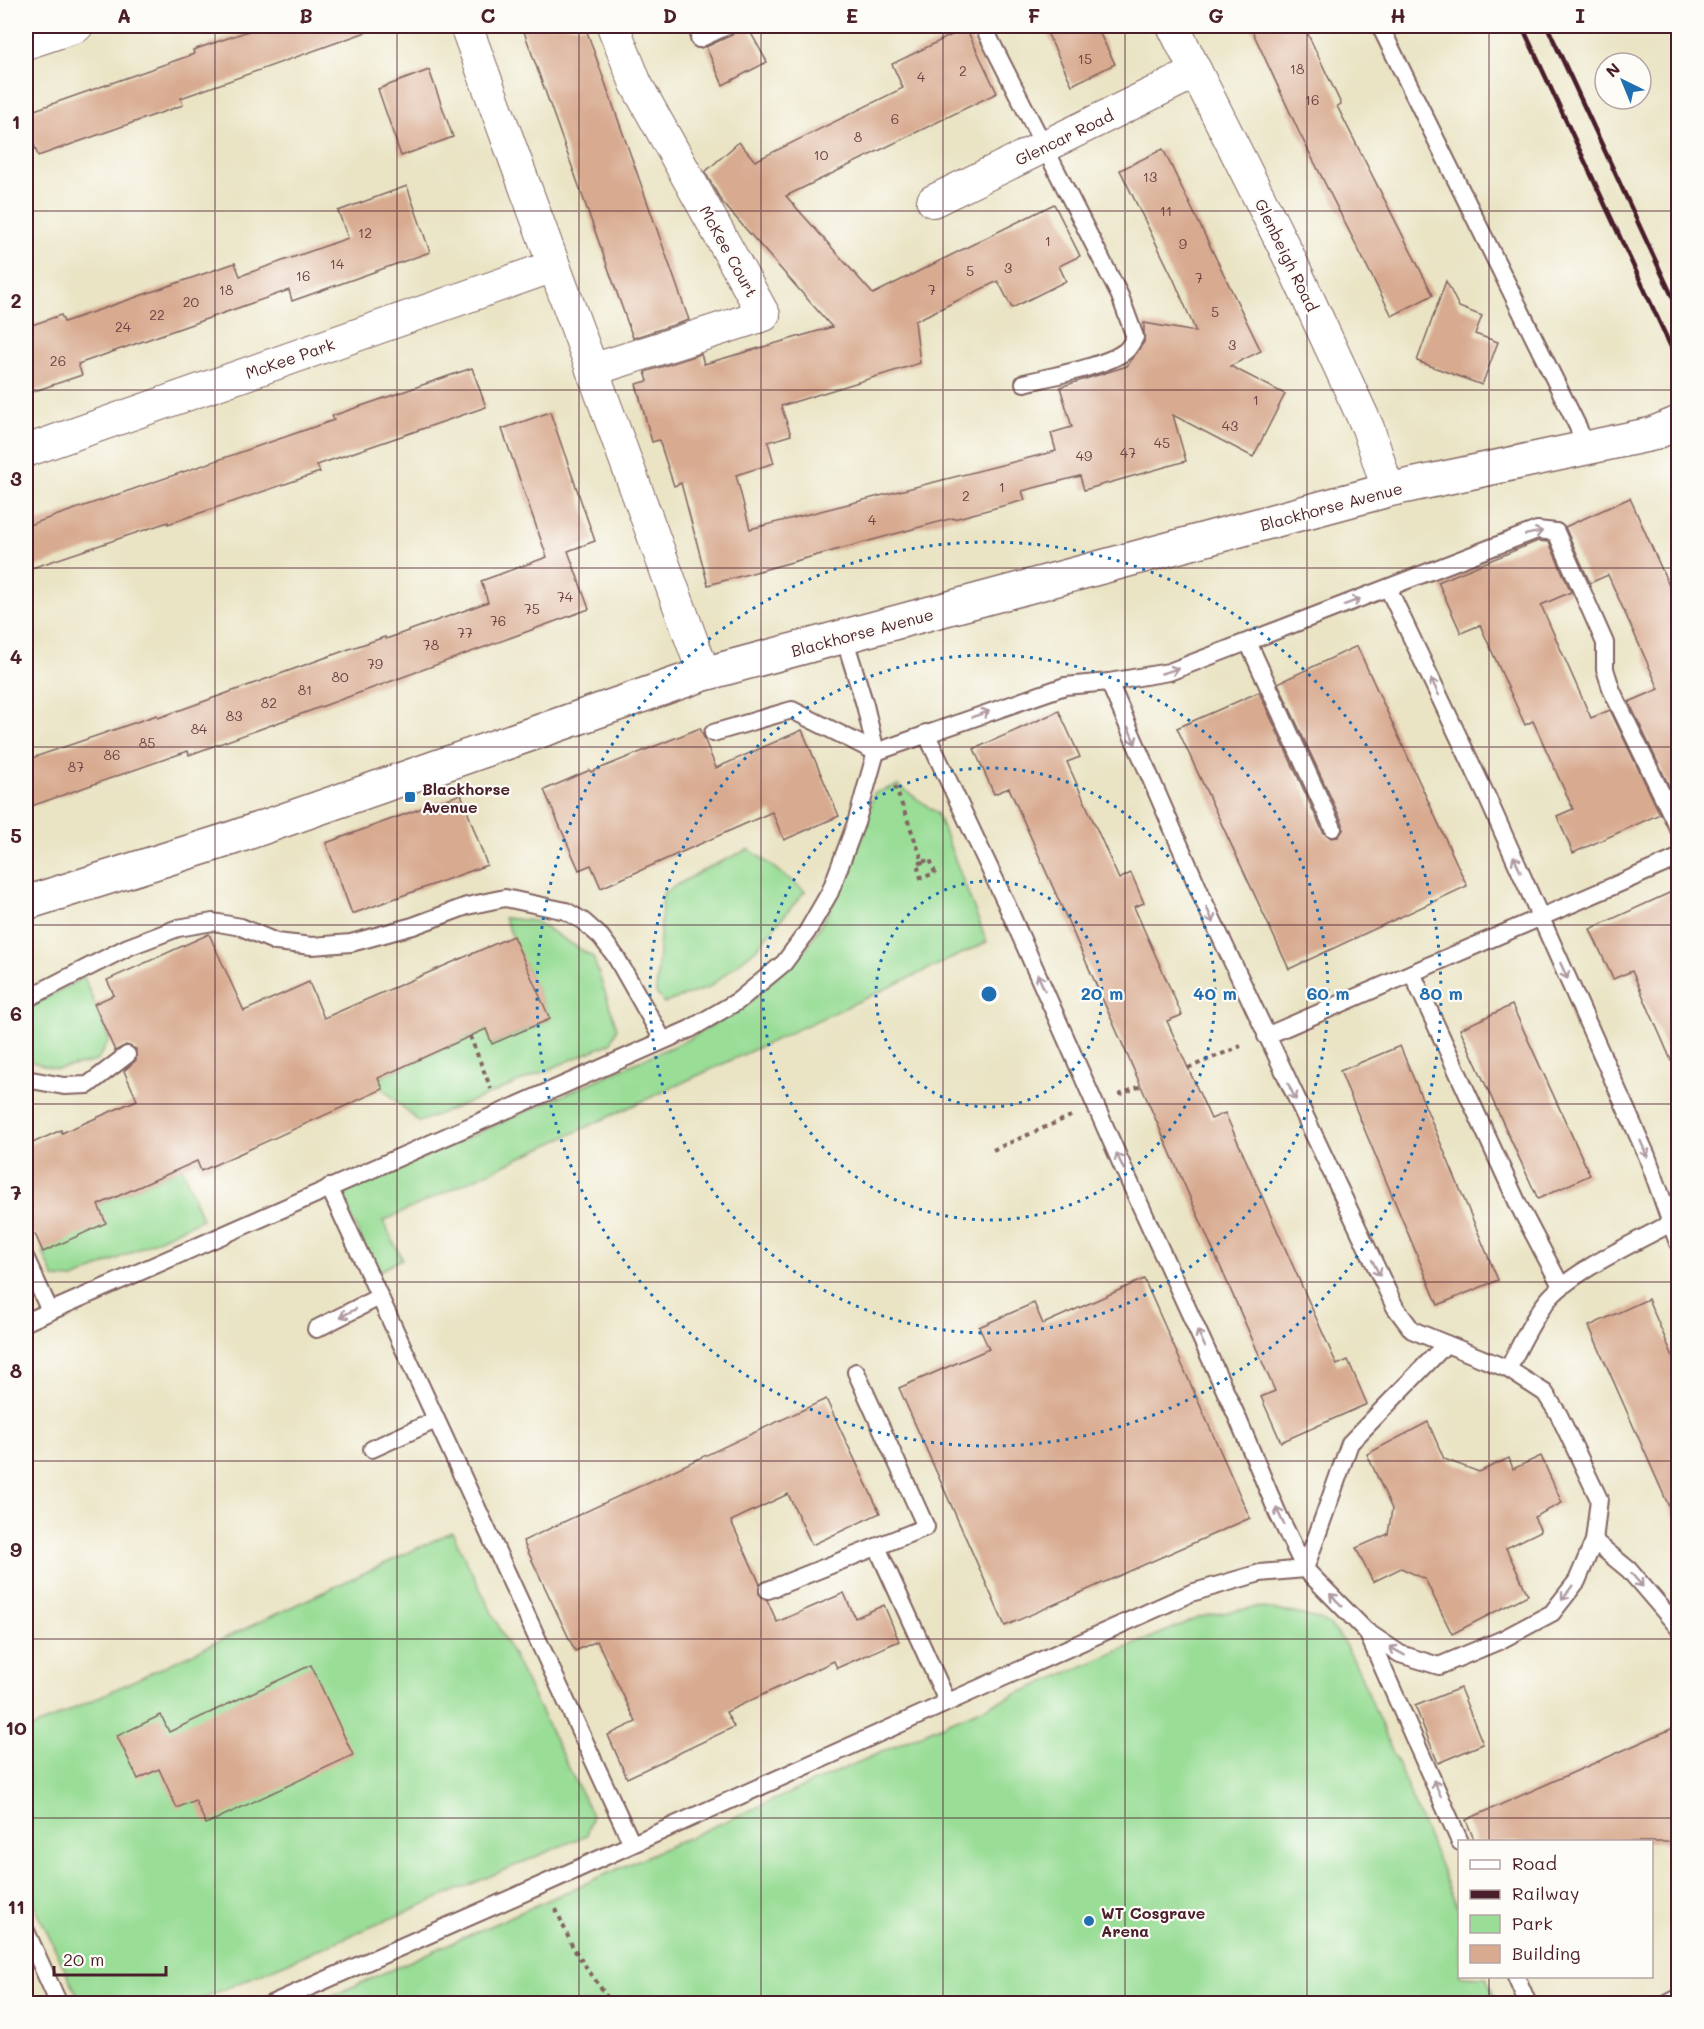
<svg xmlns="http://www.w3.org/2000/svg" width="1704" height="2029" viewBox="0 0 1704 2029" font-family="Mali,sans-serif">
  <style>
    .green { fill: #99dd96; stroke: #727e60; stroke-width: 1.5 }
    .building { fill: #d8aa90 }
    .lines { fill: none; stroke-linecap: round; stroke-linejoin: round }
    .lane-casing { stroke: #826461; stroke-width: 20 }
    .street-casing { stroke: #826461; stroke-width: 34 }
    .secondary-casing { stroke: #826461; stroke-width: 36 }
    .path { stroke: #826461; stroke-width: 4; stroke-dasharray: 4.5 4.5; stroke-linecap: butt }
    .lane { stroke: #fff; stroke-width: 16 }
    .street { stroke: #fff; stroke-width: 32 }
    .secondary { stroke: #fff; stroke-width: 33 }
    .rail { stroke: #4a1f2b; stroke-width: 4.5 }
    .oneway { stroke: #ae9aa0 }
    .grid { fill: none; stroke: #4a1f2b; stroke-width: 1.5; stroke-opacity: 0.55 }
    .ring { fill: none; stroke: #1f6fb2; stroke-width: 3; stroke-dasharray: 3 6 }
    .poi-dot { fill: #1f6fb2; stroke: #fdfcf7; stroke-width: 2 }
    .labels { text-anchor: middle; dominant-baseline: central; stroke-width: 4.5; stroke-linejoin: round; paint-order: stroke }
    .number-label { font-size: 14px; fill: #6e4244 }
    .street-label { font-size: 16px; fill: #4a1f2b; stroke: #fdfcf7 }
    .poi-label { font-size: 16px; font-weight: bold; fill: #4a1f2b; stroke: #fdfcf7; text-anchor: start }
    .centre { fill: #1f6fb2; stroke: #fdfcf7; stroke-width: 3 }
    .ring-label { font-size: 18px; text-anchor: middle; font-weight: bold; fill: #1f6fb2; stroke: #fdfcf7; stroke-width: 4.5; stroke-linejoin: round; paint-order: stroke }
    .neatline { fill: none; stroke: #4a1f2b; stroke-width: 2 }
    .grid-label { font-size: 20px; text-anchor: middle; font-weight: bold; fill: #4a1f2b }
  </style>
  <rect width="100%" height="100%" fill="#fdfcf7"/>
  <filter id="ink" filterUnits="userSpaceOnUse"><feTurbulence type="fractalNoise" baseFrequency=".0167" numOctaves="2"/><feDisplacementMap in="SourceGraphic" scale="12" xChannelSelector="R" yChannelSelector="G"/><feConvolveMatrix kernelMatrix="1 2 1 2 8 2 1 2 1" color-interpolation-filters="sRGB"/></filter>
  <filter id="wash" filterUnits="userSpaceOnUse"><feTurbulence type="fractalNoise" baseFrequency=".008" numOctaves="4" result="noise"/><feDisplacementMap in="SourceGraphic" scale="24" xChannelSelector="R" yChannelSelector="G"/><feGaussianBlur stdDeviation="1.35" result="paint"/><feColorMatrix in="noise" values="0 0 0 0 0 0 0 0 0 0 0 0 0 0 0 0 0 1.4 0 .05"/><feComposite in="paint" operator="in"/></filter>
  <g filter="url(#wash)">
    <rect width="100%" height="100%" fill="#eae4c5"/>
    <g class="green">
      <path d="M898 785 937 813 987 942 383 1221 402 1259 376 1273 341 1194 689 1039 746 1005 807 948 836 899 862 838 874 793Z"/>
      <path d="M749 849 805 891 757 948 708 988 664 1003 656 993 663 893 707 868Z"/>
      <path d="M504 918 535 921 593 957 617 1028 611 1043 505 1088 419 1122 383 1089 378 1078 486 1029 493 1044 550 1019Z"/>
      <path d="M84 977 109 1040 97 1061 57 1069 26 1060V1009Z"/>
      <path d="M182 1167 202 1219 74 1279 54 1278 43 1252 98 1205Z"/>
      <path d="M452 1532 592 1815 587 1835 192 2003H81L26 1888V1731Z"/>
      <path d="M1257 1607C1273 1610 1318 1615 1329 1625 1343 1637 1351 1656 1359 1671L1459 1912 1460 1976 1486 1977 1497 2003H316L947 1723 1200 1617Z"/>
    </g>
    <g id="blocks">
      <g class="building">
        <path d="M263 26H372V30L181 98 183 105 38 156 26 121V113L194 54 193 50Z"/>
        <path d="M522 26H585L689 320 633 338Z"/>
        <path d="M737 26H747L767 62 723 85 706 47 732 35Z"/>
        <path d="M1044 26H1096L1115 64 1072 85Z"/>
        <path d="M1250 26H1304L1341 104 1337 106 1433 295 1392 316 1299 132Z"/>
        <path d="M966 28 997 93 786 196 873 294 1054 204 1080 256 1059 266 1066 281 1012 308 998 281 915 321 920 363 781 406 791 435 768 442 774 463 736 475 750 529 1056 451 1051 433 1072 427 1060 387 1127 366 1144 342V323L1196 332 1174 280 1120 170 1163 149 1261 351 1230 366 1285 394 1253 457 1173 415 1186 461 1084 490 1080 476 1022 491 1025 500 954 519 953 518 708 585 681 483 674 486 659 440 652 442 636 384 648 381 645 372 701 354 704 364 832 327 722 202 705 172 739 142 755 161 903 88 892 64Z"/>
        <path d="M429 70 453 137 401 156 378 89Z"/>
        <path d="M407 186 430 252 292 301 289 290 78 364 82 375 26 394V327L61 315 64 322 235 263 240 276 348 238 338 211Z"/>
        <path d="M1446 281 1459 307 1482 316 1475 334 1498 342 1482 385 1417 361Z"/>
        <path d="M472 368 486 407 317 465 320 472 168 524V522L26 570V526L334 420 332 416Z"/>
        <path d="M550 412 595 541 568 551 589 609 189 755 188 751 26 808V760L157 715 158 718 352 648 385 637 386 639 488 602 481 581 547 557 502 429Z"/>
        <path d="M1630 498 1678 606V805L1629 702 1659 689 1608 575 1590 583 1565 527Z"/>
        <path d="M1538 541 1549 542 1571 592 1541 605 1591 718 1610 710 1660 814 1573 853 1557 816 1573 809 1533 721 1525 725 1480 625 1461 633 1438 582Z"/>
        <path d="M1357 646 1467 886 1289 969 1177 728 1259 692 1323 832 1331 838 1338 837 1343 830V824L1278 683Z"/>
        <path d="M1059 711 1080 757 1067 762 1119 879 1131 873 1144 903 1134 907 1182 1015 1167 1021 1188 1068 1211 1119 1225 1113 1337 1365 1348 1360 1367 1404 1281 1442 1261 1397 1275 1391 1141 1086 1009 788 994 794 974 749Z"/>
        <path d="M700 728 716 768 802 730 839 816 784 840 772 812 601 888 591 865 579 870 544 790 590 770 591 772Z"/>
        <path d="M461 794 487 865 352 914 326 843Z"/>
        <path d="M1678 889V1076L1632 971 1613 979 1590 929Z"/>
        <path d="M209 934 244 1011 309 982 324 1018 513 936 550 1019 492 1044 486 1029 378 1078 383 1089 201 1171 197 1161 98 1205 106 1223 43 1252 35 1234 26 1238V1146L61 1130 62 1133 137 1100 124 1071 136 1060V1049L126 1045 115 1051 94 1004 114 995 107 980Z"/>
        <path d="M1512 1005 1590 1175 1538 1199 1460 1029Z"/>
        <path d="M1400 1046 1498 1280 1438 1305 1340 1071Z"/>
        <path d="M1144 1279 1250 1518 1005 1626 899 1388 989 1349 979 1327 1034 1303 1043 1324Z"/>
        <path d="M1648 1299 1678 1368V1527L1589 1326Z"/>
        <path d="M826 1399 880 1513 812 1545 788 1494 731 1521 760 1584 759 1594 767 1600 777 1622 844 1593 855 1618 884 1605 899 1641 837 1668 834 1661 726 1712 734 1727 627 1778 608 1735 636 1722 597 1641 575 1651 523 1541Z"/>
        <path d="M1428 1422 1444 1459 1479 1472 1509 1458 1513 1469 1541 1456 1562 1503 1534 1517 1541 1531 1506 1548 1528 1595 1452 1634 1425 1579 1401 1568 1373 1582 1356 1548 1388 1534 1392 1509 1367 1454Z"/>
        <path d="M311 1665 353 1755 206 1824 195 1800 177 1808 159 1769 138 1779 117 1736 161 1715 169 1732Z"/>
        <path d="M1460 1688 1483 1744 1438 1763 1415 1706Z"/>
        <path d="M1678 1726V1842H1475L1466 1820Z"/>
      </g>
    </g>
  </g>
  <g filter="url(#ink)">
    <use href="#blocks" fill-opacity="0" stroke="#826461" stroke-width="1.5"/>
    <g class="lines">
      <g class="lane-casing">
        <g id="lane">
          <path d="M983 26 1120 296 1135 337C1132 342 1129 349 1124 352 1106 366 1048 377 1024 383"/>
          <path d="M1380 26 1578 427 1585 448"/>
          <path d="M699 39 727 26"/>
          <path d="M1388 588 1487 797 1647 1156 1678 1243"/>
          <path d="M1248 642 1333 828"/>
          <path d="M713 733 792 710 876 752 1065 686 1109 682 1169 672 1537 530 1556 532 1605 643V669L1612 691 1678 828"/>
          <path d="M926 733 1005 901 1121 1163 1238 1419 1278 1514 1305 1569 1366 1631 1400 1654 1439 1666 1501 1640 1552 1613 1577 1581 1594 1541 1599 1499 1559 1415 1545 1393 1508 1369 1412 1330 1395 1307 1206 906 1109 682"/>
          <path d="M1412 973 1519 1206 1561 1286"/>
          <path d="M26 999 128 947 178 928 213 922 241 927 276 942 312 946 351 943 413 926 467 906 505 898 566 911 583 921 601 937 616 957 663 1040"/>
          <path d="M1266 1036 1678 858"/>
          <path d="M26 1079 64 1086 88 1085 127 1055"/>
          <path d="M329 1187 632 1844"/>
          <path d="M26 1259 50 1311"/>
          <path d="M26 1322 690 1029 738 1001 784 963 807 932 830 892 856 823 876 752 865 705 844 637"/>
          <path d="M316 1329 379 1297"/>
          <path d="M1508 1369C1520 1346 1531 1321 1547 1301 1570 1272 1637 1242 1671 1223"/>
          <path d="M372 1449 436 1420"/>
          <path d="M1594 1541 1629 1570 1678 1627"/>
          <path d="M877 1547 947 1701"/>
          <path d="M1305 1569 1350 1443 1446 1344"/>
          <path d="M768 1590 926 1527 856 1372"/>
          <path d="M1367 1632 1460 1842"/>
          <path d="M26 1931 59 2004"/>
          <path d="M1516 1976 1528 2004"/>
          <path d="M271 2004 546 1883 1191 1593 1260 1573 1305 1569"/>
          <path d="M1667 2004 1678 1998"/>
        </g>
      </g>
      <g class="street-casing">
        <g id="street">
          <path d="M466 26 704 674"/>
          <path d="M1173 26 1288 255 1368 428 1388 490"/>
          <path d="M26 43 77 26"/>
          <path d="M933 201 1196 72"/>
          <path d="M592 370 764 315 636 84 613 26"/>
          <path d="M26 451 554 266"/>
        </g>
      </g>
      <g class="secondary-casing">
        <path id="secondary" d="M26 903 224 841 704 674 1388 490 1652 434 1678 423"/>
      </g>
      <g class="path">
        <path d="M895 786 923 862 930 859 935 873 921 878 917 864 923 862"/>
        <path d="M470 1036 491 1089"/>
        <path d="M1188 1068 1241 1046"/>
        <path d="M1119 1095 1141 1086"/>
        <path d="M993 1150 1071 1116"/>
        <path d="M556 1909 573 1948 612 2004"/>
      </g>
      <use href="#lane" class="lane"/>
      <use href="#street" class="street"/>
      <use href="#secondary" class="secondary"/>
      <g class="rail">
        <path d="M1522 26 1678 362"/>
        <path d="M1547 26 1678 309"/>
      </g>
    </g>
    <defs><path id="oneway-shaft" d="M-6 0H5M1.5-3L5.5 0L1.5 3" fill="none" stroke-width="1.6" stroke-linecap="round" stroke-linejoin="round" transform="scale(1.5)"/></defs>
    <g class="oneway">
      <use href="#oneway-shaft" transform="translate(1534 533) rotate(-12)"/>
      <use href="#oneway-shaft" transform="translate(1352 602) rotate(-21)"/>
      <use href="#oneway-shaft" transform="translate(1170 671) rotate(-16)"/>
      <use href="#oneway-shaft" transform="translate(1435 687) rotate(-115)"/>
      <use href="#oneway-shaft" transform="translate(981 714) rotate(-19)"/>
      <use href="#oneway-shaft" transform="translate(1132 736) rotate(67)"/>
      <use href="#oneway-shaft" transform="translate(1517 864) rotate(-114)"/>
      <use href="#oneway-shaft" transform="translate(1210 915) rotate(65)"/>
      <use href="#oneway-shaft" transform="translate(1564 971) rotate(66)"/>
      <use href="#oneway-shaft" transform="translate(1041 982) rotate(-114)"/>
      <use href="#oneway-shaft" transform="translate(1292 1092) rotate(65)"/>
      <use href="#oneway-shaft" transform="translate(1644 1149) rotate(67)"/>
      <use href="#oneway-shaft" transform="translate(1120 1161) rotate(-114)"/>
      <use href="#oneway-shaft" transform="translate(1376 1268) rotate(64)"/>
      <use href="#oneway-shaft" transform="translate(348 1313) rotate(153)"/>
      <use href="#oneway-shaft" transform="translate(1201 1338) rotate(-115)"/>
      <use href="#oneway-shaft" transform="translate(1280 1516) rotate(-115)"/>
      <use href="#oneway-shaft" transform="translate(1637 1580) rotate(49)"/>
      <use href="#oneway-shaft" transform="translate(1567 1593) rotate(127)"/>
      <use href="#oneway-shaft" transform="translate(1336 1600) rotate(-135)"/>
      <use href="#oneway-shaft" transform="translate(1397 1651) rotate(-151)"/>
      <use href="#oneway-shaft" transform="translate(1437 1788) rotate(-114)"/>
    </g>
  </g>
  <path class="grid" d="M215 26V2004M397 26V2004M579 26V2004M761 26V2004M943 26V2004M1125 26V2004M1307 26V2004M1489 26V1842M26 211H1678M26 390H1678M26 568H1678M26 747H1678M26 925H1678M26 1104H1678M26 1282H1678M26 1461H1678M26 1639H1678M26 1818H1678M1489 1976V2004"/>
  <g class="ring">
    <circle cx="989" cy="994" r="113"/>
    <circle cx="989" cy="994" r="226"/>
    <circle cx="989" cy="994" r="339"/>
    <circle cx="989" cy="994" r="452"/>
  </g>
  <g class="poi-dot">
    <rect x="404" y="791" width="12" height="12" rx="3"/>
    <circle cx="1089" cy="1921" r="6"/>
  </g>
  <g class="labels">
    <g class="number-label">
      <text x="1085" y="58">15</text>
      <text x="1297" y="68">18</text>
      <text x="963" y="70">2</text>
      <text x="921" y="76">4</text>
      <text x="1312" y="99">16</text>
      <text x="895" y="118">6</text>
      <text x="858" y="136">8</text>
      <text x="821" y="154">10</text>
      <text x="1150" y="176">13</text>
      <text x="1166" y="210">11</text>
      <text x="365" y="232">12</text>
      <text x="1048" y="240">1</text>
      <text x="1183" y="243">9</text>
      <text x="337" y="263">14</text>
      <text x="1008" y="267">3</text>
      <text x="970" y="270">5</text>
      <text x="303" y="275">16</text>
      <text x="1199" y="277">7</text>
      <text x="226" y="289">18</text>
      <text x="932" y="289">7</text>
      <text x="191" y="301">20</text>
      <text x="1215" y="311">5</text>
      <text x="157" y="314">22</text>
      <text x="123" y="326">24</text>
      <text x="1232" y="344">3</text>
      <text x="58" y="360">26</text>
      <text x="1256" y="399">1</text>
      <text x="1230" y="425">43</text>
      <text x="1162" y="442">45</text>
      <text x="1128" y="452">47</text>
      <text x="1084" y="455">49</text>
      <text x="1002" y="486">1</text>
      <text x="966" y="495">2</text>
      <text x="872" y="519">4</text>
      <text x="565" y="596">74</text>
      <text x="532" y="608">75</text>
      <text x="498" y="620">76</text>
      <text x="465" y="632">77</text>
      <text x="431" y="644">78</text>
      <text x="375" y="663">79</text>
      <text x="340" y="676">80</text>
      <text x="305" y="689">81</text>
      <text x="269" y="702">82</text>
      <text x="234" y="715">83</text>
      <text x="199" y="728">84</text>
      <text x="147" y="742">85</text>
      <text x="112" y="754">86</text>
      <text x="76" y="766">87</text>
    </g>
    <g class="street-label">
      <text transform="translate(1064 137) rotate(-26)">Glencar Road</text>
      <text transform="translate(729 251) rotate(61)">McKee Court</text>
      <text transform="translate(1287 255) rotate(64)">Glenbeigh Road</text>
      <text transform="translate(290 358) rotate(-19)">McKee Park</text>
      <text transform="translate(1331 506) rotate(-15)">Blackhorse Avenue</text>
      <text transform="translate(862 632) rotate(-15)">Blackhorse Avenue</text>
    </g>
    <g class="poi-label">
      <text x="422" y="788">Blackhorse<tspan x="422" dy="18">Avenue</tspan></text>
      <text x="1101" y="1912">WT Cosgrave<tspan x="1101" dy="18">Arena</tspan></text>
    </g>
  </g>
  <circle cx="989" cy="994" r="9" class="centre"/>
  <g class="ring-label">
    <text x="1102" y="1000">20 m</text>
    <text x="1215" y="1000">40 m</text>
    <text x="1328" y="1000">60 m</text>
    <text x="1441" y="1000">80 m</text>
  </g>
  <rect width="1704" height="2029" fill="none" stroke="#fdfcf7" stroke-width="66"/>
  <rect x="1458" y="1840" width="195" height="138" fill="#fdfcf7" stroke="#b5a4a5" stroke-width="1.5"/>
  <rect x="1470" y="1860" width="30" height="9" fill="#ffffff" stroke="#b5a4a5" stroke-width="1.5"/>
  <text x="1512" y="1870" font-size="18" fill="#4a1f2b">Road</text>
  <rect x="1470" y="1890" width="30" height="9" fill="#4a1f2b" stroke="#b5a4a5" stroke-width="1.5"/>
  <text x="1512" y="1900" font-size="18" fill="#4a1f2b">Railway</text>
  <rect x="1470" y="1915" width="30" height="18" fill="#99dd96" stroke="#b5a4a5" stroke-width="1.5"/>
  <text x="1512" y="1930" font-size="18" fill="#4a1f2b">Park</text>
  <rect x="1470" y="1945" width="30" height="18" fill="#d8aa90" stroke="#b5a4a5" stroke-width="1.5"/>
  <text x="1512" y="1960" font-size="18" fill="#4a1f2b">Building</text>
  <g transform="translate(1623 81) rotate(317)"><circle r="28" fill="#fdfcf7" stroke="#b5a4a5" stroke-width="1.5"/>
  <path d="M0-4.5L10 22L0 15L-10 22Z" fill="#1f6fb2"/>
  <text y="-9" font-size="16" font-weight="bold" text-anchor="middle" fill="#4a1f2b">N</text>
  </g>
  <path d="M54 1966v9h112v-9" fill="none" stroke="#4a1f2b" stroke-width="3"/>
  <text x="63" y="1966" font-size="18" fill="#4a1f2b" stroke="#fdfcf7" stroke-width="4.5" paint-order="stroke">20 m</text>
  <rect x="33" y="33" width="1638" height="1963" class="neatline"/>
  <g class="grid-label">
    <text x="124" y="23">A</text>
    <text x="306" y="23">B</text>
    <text x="488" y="23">C</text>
    <text x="670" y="23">D</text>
    <text x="852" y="23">E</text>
    <text x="1034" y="23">F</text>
    <text x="1216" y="23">G</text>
    <text x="1398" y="23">H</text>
    <text x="1580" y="23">I</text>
    <text x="16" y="129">1</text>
    <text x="16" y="308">2</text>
    <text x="16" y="486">3</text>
    <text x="16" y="664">4</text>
    <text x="16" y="843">5</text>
    <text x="16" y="1021">6</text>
    <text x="16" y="1200">7</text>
    <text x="16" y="1378">8</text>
    <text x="16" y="1557">9</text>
    <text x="16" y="1735">10</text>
    <text x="16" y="1914">11</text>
  </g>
</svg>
